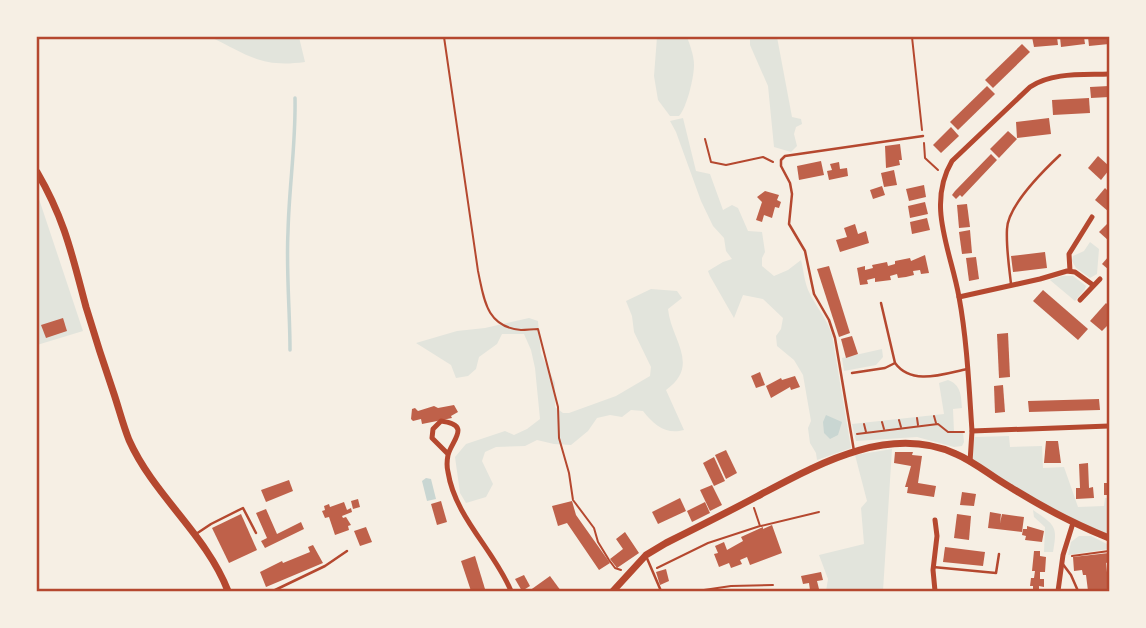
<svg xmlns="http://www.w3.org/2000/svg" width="1146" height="628" viewBox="0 0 1146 628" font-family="Roboto,sans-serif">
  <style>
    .green { fill: #e2e4dc }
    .water { fill: #c9d6d2 }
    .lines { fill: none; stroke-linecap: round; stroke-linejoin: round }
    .stream { stroke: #c9d6d2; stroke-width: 3.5 }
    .building { fill: #bf614a }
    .path { stroke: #b5482f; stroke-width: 2 }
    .service { stroke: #b5482f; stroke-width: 2.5 }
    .minor { stroke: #b5482f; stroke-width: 5 }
    .tertiary { stroke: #b5482f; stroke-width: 7 }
    .neatline { fill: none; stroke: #b5482f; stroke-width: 2.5 }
  </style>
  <rect width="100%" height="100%" fill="#f6efe4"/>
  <g class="green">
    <path d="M210 37H299L305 62C260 68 249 55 210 37Z"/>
    <path d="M657 37H687C690 45 694 56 694 65 694 77 687 107 679 116H670L658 100 654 76Z"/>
    <path d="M750 37H777L792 117 801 119 802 124 796 127 794 134 797 146 791 152 774 147 768 86 750 45Z"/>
    <path d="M683 118 696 171 710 174 723 210 732 205 738 208 748 231 762 232 765 252 762 258V266L774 276 788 270 801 260C804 271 804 283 810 294 817 308 827 319 832 335L851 448 817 460 816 453 810 443 808 428 811 421 803 375 794 360 777 346 776 336 781 329 783 318 763 299 743 295 734 318 710 276 708 271 723 262 732 259 726 251 724 238 713 226 701 201 676 132 670 121Z"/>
    <path d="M37 193 83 331 37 345Z"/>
    <path d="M1090 242 1099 249 1097 274 1090 278 1076 268 1072 261 1073 256 1084 251Z"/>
    <path d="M1062 276H1073L1086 286 1085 289 1075 301 1050 280Z"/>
    <path d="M651 289 677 291 682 298 668 309C671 340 701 365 666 390L684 430C666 435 654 425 643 411L631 410 622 417 610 415 597 418 588 431 571 445 554 444 537 440 525 446 496 447 485 452 482 461 493 484 486 497 466 503 460 493 455 457 466 444 505 431 514 435 527 429 540 419 535 368 531 350 524 334H502L497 344 479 357 476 369 468 376 456 378 451 365 416 343 457 331 485 328 529 318 538 321 541 354 555 383V407L563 413H569L616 396 650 376 651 367 634 332 632 316 626 301Z"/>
    <path d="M882 349 883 357 876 365 844 371 842 358Z"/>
    <path d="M948 380C961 385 961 395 962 408L953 409 954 432H963L964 442 962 446 954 447 917 437 856 441 852 424 944 414 939 383Z"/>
    <path d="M1009 436 1010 447 1042 446 1043 468 1064 467 1078 507 1104 506 1105 498H1109V538L1073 523 970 462 971 442 975 437Z"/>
    <path d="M892 449 883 591H826L828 579 819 555 864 544 861 508 867 501 855 455Z"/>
    <path d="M1033 510C1055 525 1058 526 1053 552H1044L1045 527 1034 517Z"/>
    <path d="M1079 536H1091L1109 545V549L1068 555 1071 542Z"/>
  </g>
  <g class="water">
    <path d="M826 415 842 422 838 435 830 439 824 433 823 422Z"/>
    <path d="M426 478 431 479 436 499 427 501 422 481Z"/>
  </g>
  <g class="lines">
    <path class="stream" d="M290 350C290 311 286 271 288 232 289 186 296 144 295 98"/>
  </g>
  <g class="building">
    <path d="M1032 37H1057L1058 45 1034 47Z"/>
    <path d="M1060 37H1084L1085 44 1061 47Z"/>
    <path d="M1088 37H1109V44L1089 46Z"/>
    <path d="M1022 44 1030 52 993 88 985 80Z"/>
    <path d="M987 86 995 94 958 130 950 122Z"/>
    <path d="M1109 86V97L1091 98 1090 87Z"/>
    <path d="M1089 98 1090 113 1053 115 1052 100Z"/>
    <path d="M1049 118 1051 134 1017 138 1016 122Z"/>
    <path d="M951 127 959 136 941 153 933 145Z"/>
    <path d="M1008 131 1017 139 999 158 990 149Z"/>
    <path d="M900 144 902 160H899L900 165 886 168 885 146Z"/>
    <path d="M991 154 997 160 962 197 960 195 956 199 952 195 955 191Z"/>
    <path d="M1098 156 1109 166V170L1101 180 1088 168Z"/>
    <path d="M821 161 824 175 799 180 797 166Z"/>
    <path d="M839 162 840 169 847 168 848 176 829 180 827 171 832 170 830 164Z"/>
    <path d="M894 170 897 185 884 187 881 173Z"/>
    <path d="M924 185 926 197 909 201 906 189Z"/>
    <path d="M882 186 885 195 873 199 870 190Z"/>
    <path d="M1105 188 1109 192V212L1095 200Z"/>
    <path d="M765 191 779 195 777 200 781 202 779 208 775 207 772 218 764 215 762 222 756 220 762 202 757 197Z"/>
    <path d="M925 202 928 214 910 218 908 206Z"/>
    <path d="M967 204 970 227 959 228 957 205Z"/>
    <path d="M927 218 930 230 912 234 910 222Z"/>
    <path d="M1108 223 1109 224V241L1099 232Z"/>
    <path d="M855 224 858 234 866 231 869 243 840 252 836 240 847 237 844 228Z"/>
    <path d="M970 230 972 253 962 254 959 232Z"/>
    <path d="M1045 252 1047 268 1013 272 1011 256Z"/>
    <path d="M925 255 929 273 921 274 920 270 913 271 914 275 906 277 898 278 897 274 890 276 891 280 875 282V278L867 280 868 284 860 285 857 268 865 266V270L873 268 872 265 887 262 888 266 895 264V261L910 258 911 261Z"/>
    <path d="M1109 256V270L1102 264Z"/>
    <path d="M976 257 979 279 969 281 966 258Z"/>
    <path d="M829 266 850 333 839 337 817 269Z"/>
    <path d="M1043 290 1088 329 1078 340 1033 301Z"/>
    <path d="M1106 303 1109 306V324L1102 331 1090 321Z"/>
    <path d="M63 318 67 331 46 338 41 325Z"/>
    <path d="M1008 333 1010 377 999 378 997 334Z"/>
    <path d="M852 336 858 354 846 358 841 339Z"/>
    <path d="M760 372 765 385 756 388 751 376Z"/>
    <path d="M795 376 800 387 791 390 790 387 771 398 766 386 781 378 782 380Z"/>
    <path d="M1003 385 1005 412 995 413 994 386Z"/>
    <path d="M1099 399 1100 410 1029 412 1028 401Z"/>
    <path d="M454 405 458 412 451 416 452 418 422 424 421 419 413 421 411 419 412 409 415 408 418 411 434 406 438 408Z"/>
    <path d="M1046 441H1058L1061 463H1044Z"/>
    <path d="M726 450 737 473 726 479 715 455Z"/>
    <path d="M895 452H913L912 455 922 456 918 483 936 486 934 497 907 493 908 487H905L911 466 894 463Z"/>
    <path d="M714 457 725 481 714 486 703 463Z"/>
    <path d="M1088 463 1089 488 1093 487 1094 498 1076 499V488H1080L1079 464Z"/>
    <path d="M289 480 293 491 266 502 261 490Z"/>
    <rect x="1104" y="483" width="5" height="12"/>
    <path d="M712 485 722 505 710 511 700 490Z"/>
    <path d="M962 492 976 494 974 506 960 505Z"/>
    <path d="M680 498 686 511 658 524 652 512Z"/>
    <path d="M358 499 360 507 353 509 351 501Z"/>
    <path d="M441 501 447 522 437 525 431 504Z"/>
    <path d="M572 501 576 515 610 563 599 570 567 523 558 526 552 506Z"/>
    <path d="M344 502 347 510 351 508 352 512 342 516 343 518 346 517 351 525 348 526 349 530 335 535 329 517 325 518 322 511 325 510 324 506 329 504 330 507Z"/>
    <path d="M705 502 710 513 692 522 687 511Z"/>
    <path d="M266 509 277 534 301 522 304 529 265 548 261 541 267 538 256 513Z"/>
    <path d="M990 512 1001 514 1000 523 1002 514 1024 517 1022 532 988 528Z"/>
    <path d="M241 514 257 550 229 563 212 528Z"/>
    <path d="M957 514 971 516 969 540 954 538Z"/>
    <path d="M772 525 782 553 750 565 747 557 740 560 742 564 731 568 729 563 719 567 714 554 718 553 715 546 724 542 727 550 743 541 741 537 763 527V529Z"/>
    <path d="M1027 526 1044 531 1042 542 1025 540 1026 536 1022 535 1023 529H1027Z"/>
    <path d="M366 527 372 542 360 546 354 531Z"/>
    <path d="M625 532 639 553 617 568 610 559 623 549 616 539Z"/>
    <path d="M313 545 323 563 266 587 260 572 282 561 283 563 310 552 308 547Z"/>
    <path d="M945 547 985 552 983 566 943 562Z"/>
    <path d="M1034 551H1040V556L1046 557 1045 572H1040V579H1044V587L1039 586V591H1033V586H1030L1031 578H1034L1035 571H1032Z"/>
    <path d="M1109 553V562L1106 563 1109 591H1088L1086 575H1083L1082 570 1074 571 1073 557Z"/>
    <path d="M475 556 485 589 471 591 461 561Z"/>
    <path d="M666 569 669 581 660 585 656 572Z"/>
    <path d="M821 572 823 580 817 581 819 589 810 590 809 583 803 584 801 576Z"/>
    <path d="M524 575 530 586 522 591 515 579Z"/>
    <path d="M550 576 561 591H529Z"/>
  </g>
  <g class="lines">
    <g class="path">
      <path d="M444 37 478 271C484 299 486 327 521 330 527 330 532 329 538 329L558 407 559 438 569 473 573 500 594 528 598 542 609 560 615 568 621 570"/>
      <path d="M912 37 922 130"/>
      <path d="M705 139 711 162 726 165 763 157 773 162"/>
      <path d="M924 143 925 158 938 170"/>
      <path d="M934 416 936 423"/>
      <path d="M917 418 918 425"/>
      <path d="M899 420 901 427"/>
      <path d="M882 422 884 429"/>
      <path d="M864 424 866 432"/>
      <path d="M857 434 938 424 948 432H964"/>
      <path d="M761 526 819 512"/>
      <path d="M1072 556 1109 551"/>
      <path d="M657 568 708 543 760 526 754 508"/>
      <path d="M697 591 731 586 773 585"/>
    </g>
    <g class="service">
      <path d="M1011 284C1009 266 1006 247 1007 229 1008 206 1043 171 1060 155"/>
      <path d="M881 303 895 363C912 386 943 374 967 369"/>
      <path d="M852 373 885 368 895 363"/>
      <path d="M854 451 835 338 829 320 814 294 805 251 789 224 792 194 790 183 781 166V160L785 156 923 136"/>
      <path d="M196 534 211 524 243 508 256 533"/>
      <path d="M646 556 661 591"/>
      <path d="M1062 563 1071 575 1078 591"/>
      <path d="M933 567 996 573 999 554"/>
      <path d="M273 591 325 566 347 551"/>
    </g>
    <g class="minor">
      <path d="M1109 74C1083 75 1052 72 1030 87L952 161C926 205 951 251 959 297 967 340 969 387 972 431L1109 426"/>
      <path d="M1070 271 1069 254 1092 217"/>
      <path d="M959 297 1040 279 1067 271 1075 272 1093 285"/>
      <path d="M1080 300 1100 279"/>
      <path d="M448 454 432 438 433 429 441 421C472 425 452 440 448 455 447 460 447 468 448 472 455 517 494 550 511 591"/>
      <path d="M970 462 972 431"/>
      <path d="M935 520 937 536 933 570 935 591"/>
      <path d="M1058 591 1063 555 1073 523"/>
    </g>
    <g class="tertiary">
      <path d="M37 172C65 220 72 255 86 307 95 337 104 365 114 394 119 409 123 425 129 440 154 496 206 534 228 591"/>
      <path d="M613 591 646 555 666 543C696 528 726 513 756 497 815 466 888 423 956 454 975 462 992 477 1010 487 1042 507 1074 524 1109 538"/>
    </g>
  </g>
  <rect width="1146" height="628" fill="none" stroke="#f6efe4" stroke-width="77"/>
  <rect x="38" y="38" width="1070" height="552" class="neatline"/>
</svg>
